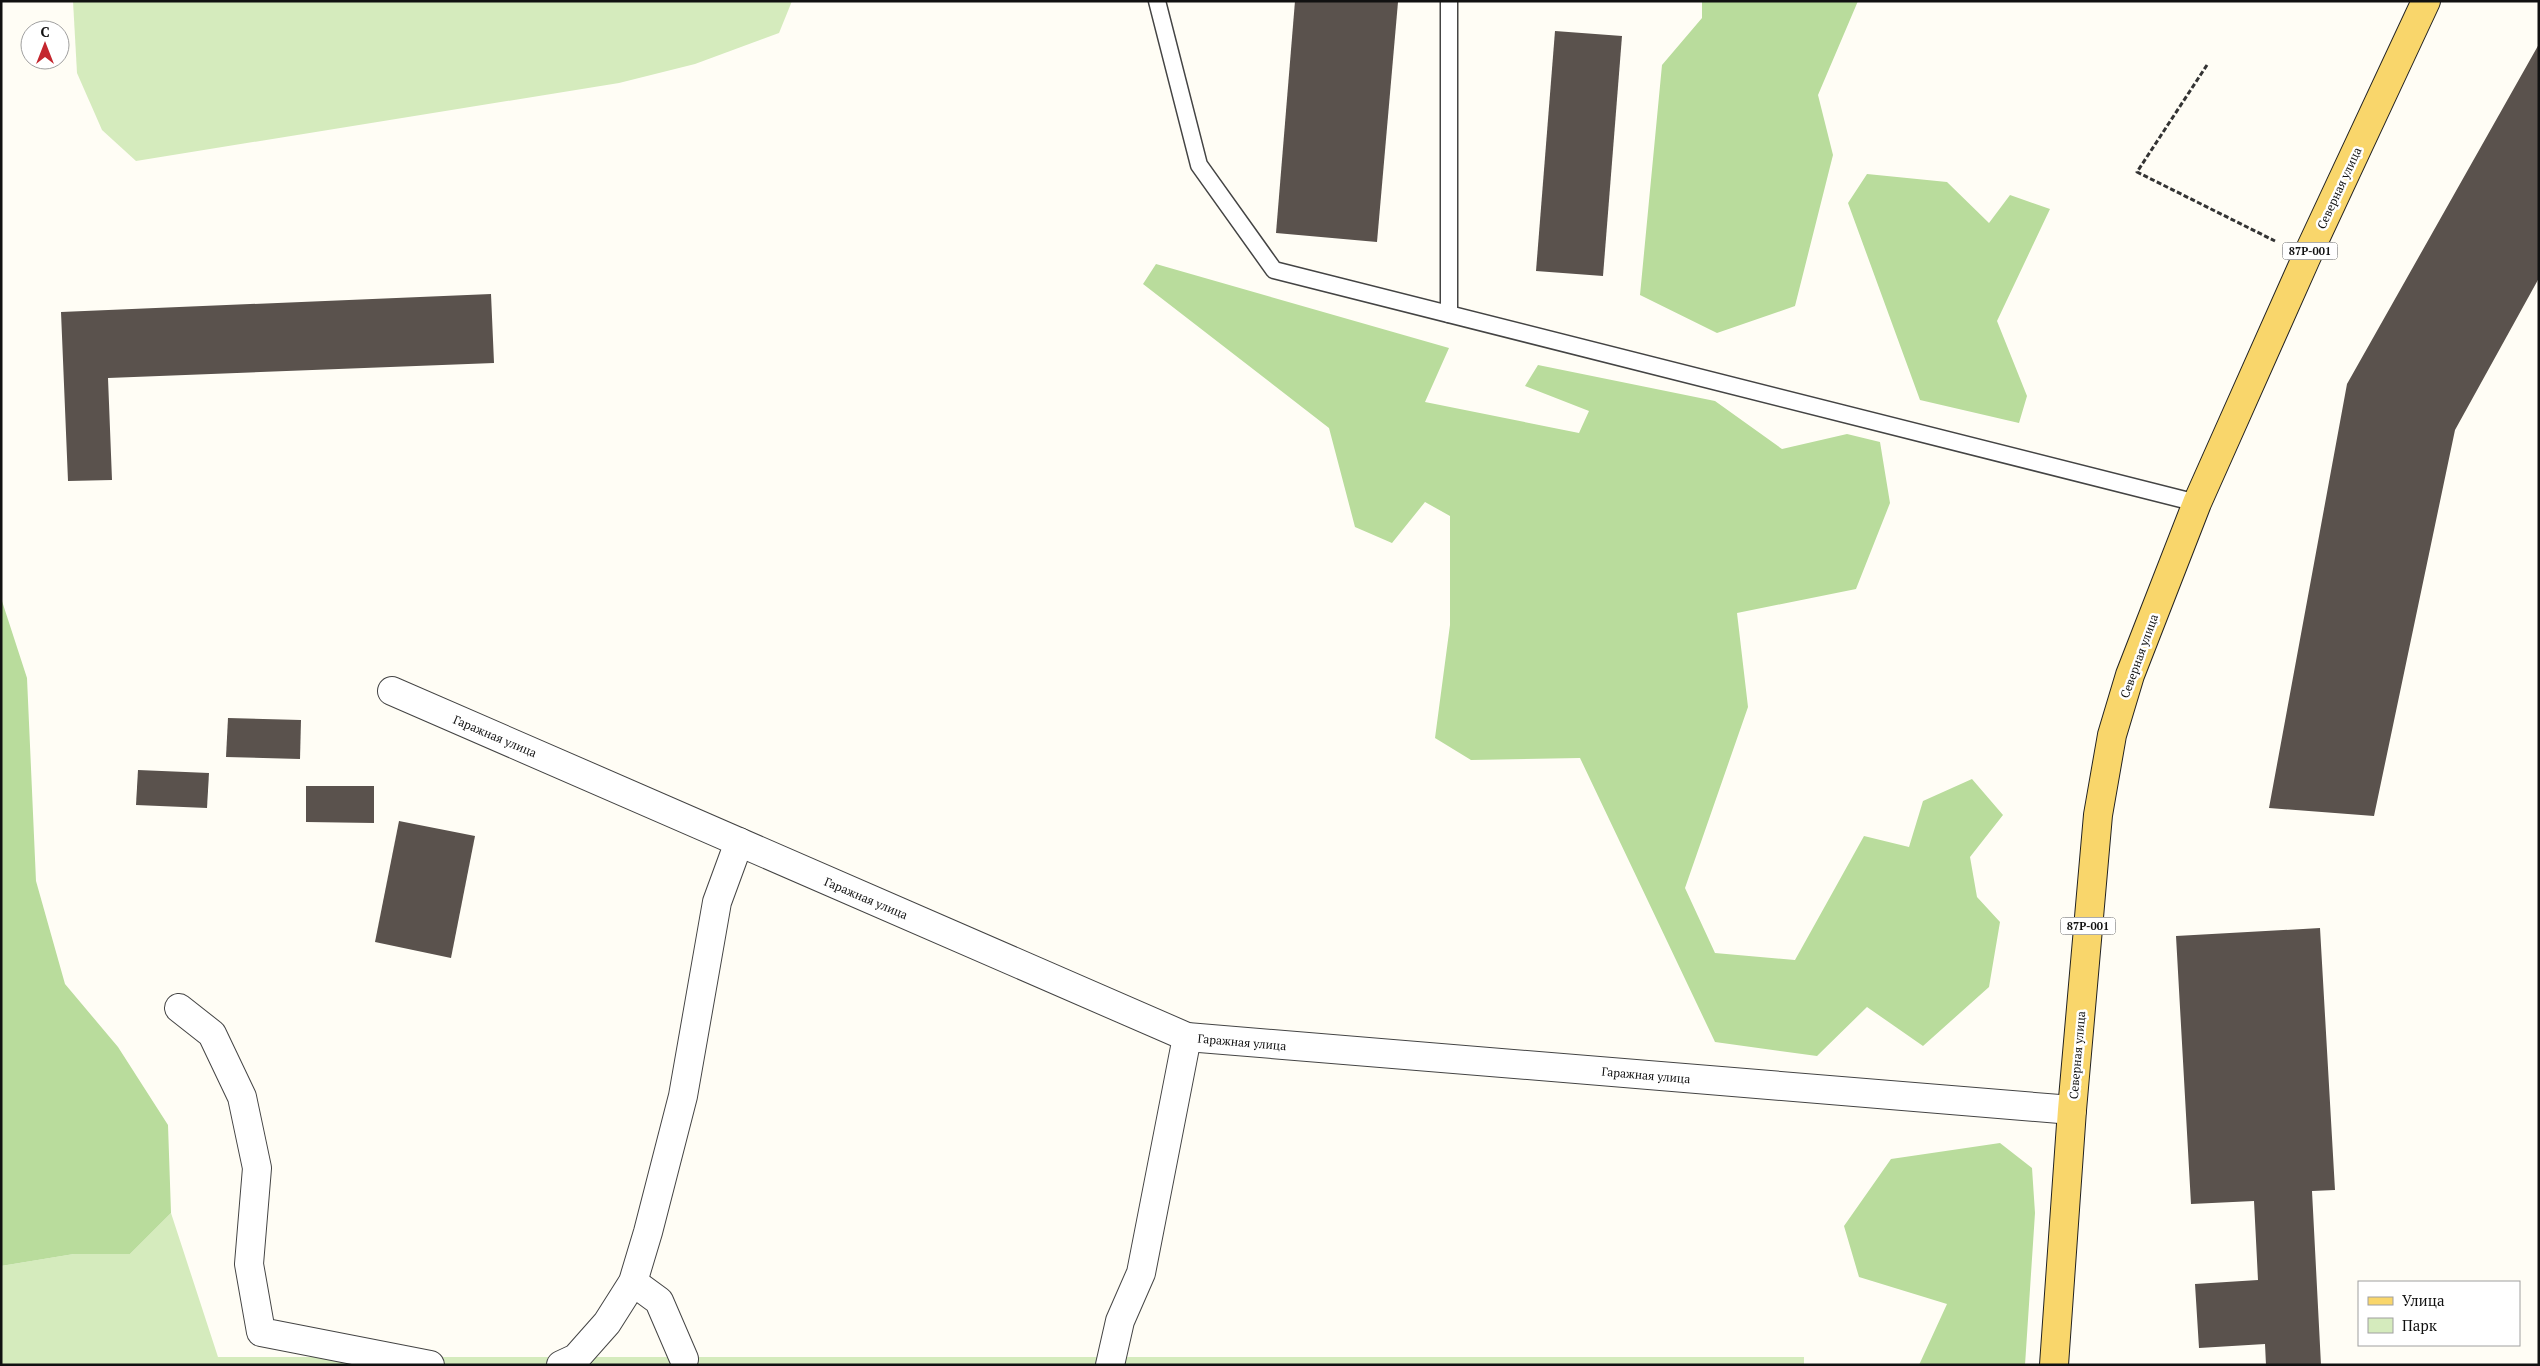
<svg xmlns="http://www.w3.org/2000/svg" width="2540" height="1366" viewBox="0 0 2540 1366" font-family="'PT Serif',serif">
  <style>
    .green { fill: #d5ebbd }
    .forest { fill: #b9dc9c }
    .building { fill: #5a524d }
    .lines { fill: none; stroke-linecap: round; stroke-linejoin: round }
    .lane-casing { stroke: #444; stroke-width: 19 }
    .street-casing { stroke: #444; stroke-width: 30 }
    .primary-casing { stroke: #222; stroke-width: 30 }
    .path { stroke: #333; stroke-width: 3; stroke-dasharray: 5 2.5; stroke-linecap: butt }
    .lane { stroke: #fff; stroke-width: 16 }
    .street { stroke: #fff; stroke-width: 28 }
    .primary { stroke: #f9d66b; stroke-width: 28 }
    .labels { text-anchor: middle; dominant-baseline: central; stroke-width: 5; stroke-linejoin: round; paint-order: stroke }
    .shield { fill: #fff; stroke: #585858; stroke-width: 1 }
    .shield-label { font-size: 11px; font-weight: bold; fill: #111 }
    .street-label { font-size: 12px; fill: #111; stroke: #fff }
  </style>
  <rect width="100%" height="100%" fill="#fffdf5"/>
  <g class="green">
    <path d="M73 1H792L779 33 695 64 619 83 136 161 102 130 77 73Z"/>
    <path d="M171 1213 218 1357H1804V1365H1V1266L74 1254H130Z"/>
  </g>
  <g class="forest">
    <path d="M1702 1H1858L1818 95 1833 155 1795 306 1717 333 1640 295 1662 65 1702 18Z"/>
    <path d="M1867 174 1947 182 1989 223 2010 195 2050 209 1997 321 2027 396 2019 423 1920 400 1848 203Z"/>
    <path d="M1156 264 1449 348 1425 402 1579 433 1589 411 1525 386 1538 365 1715 401 1782 449 1847 434 1880 442 1890 503 1856 589 1737 613 1748 707 1685 888 1715 953 1795 960 1864 836 1909 847 1923 801 1972 779 2003 815 1970 857 1977 897 2000 922 1989 987 1923 1046 1867 1007 1817 1056 1715 1042 1580 758 1471 760 1435 738 1450 625V516L1425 502 1392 543 1355 527 1329 428 1143 284Z"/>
    <path d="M1 598 27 678 36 881 65 984 118 1047 168 1125 171 1213 130 1254H74L1 1266Z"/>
    <path d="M2000 1143 2032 1168 2035 1213 2025 1365H1919L1947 1304 1859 1277 1844 1226 1891 1159Z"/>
  </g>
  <g class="building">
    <path d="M1295 1 1398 2 1377 242 1276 233Z"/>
    <path d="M1555 31 1622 36 1603 276 1536 271Z"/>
    <path d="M2539 44V278L2455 430 2374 816 2269 808 2347 384Z"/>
    <path d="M491 294 494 363 108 378 112 480 68 481 61 312Z"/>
    <path d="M228 718 301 720 300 759 226 757Z"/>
    <path d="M138 770 209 773 207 808 136 805Z"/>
    <path d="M306 786H374V823L306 822Z"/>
    <path d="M399 821 475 836 451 958 375 942Z"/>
    <path d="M2320 928 2335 1190 2312 1191 2321 1365H2266L2265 1344 2199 1348 2195 1284 2258 1280 2254 1201 2191 1204 2176 936Z"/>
  </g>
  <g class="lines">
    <g class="lane-casing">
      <g id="lane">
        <path d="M1157 1 1199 165 1274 270 2197 503"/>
        <path d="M1449 314V1"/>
      </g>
    </g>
    <g class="street-casing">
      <g id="street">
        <path d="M392 691 1187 1037 2072 1110"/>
        <path d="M179 1008 212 1034 242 1097 257 1168 249 1264 261 1332 430 1365"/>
        <path d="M633 1282 659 1301 684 1359"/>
        <path d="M561 1365 576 1358 607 1323 633 1282 648 1232 683 1096 717 902 739 842"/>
        <path d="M1110 1365 1120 1321 1141 1273 1187 1037"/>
      </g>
    </g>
    <g class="primary-casing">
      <path id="primary" d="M2054 1365 2072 1110 2098 815 2112 735 2130 675 2197 503 2307 256 2426 1"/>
    </g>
    <path class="path" d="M2207 65 2137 172 2275 241"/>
    <use href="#lane" class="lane"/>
    <use href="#street" class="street"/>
    <use href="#primary" class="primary"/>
  </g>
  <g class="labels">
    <g class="shield">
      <rect x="2282.5" y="242.5" width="55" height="17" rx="4"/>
      <rect x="2060.5" y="917.5" width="55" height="17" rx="4"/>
    </g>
    <g class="shield-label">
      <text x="2310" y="251">87Р-001</text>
      <text x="2088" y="926">87Р-001</text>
    </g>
    <g class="street-label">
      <text transform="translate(2339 188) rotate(-65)">Северная улица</text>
      <text transform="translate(2139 656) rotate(-70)">Северная улица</text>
      <text transform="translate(495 736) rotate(23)">Гаражная улица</text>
      <text transform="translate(866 898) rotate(23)">Гаражная улица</text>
      <text transform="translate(1242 1042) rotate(5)">Гаражная улица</text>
      <text transform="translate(2077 1055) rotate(-85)">Северная улица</text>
      <text transform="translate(1646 1075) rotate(5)">Гаражная улица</text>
    </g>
  </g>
  <rect width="2540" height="1366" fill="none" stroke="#111111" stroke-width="5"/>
  <rect x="2358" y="1281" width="162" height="65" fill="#ffffff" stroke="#a0a0a0"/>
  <rect x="2368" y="1297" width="25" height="8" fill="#f9d66b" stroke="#a0a0a0"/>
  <text x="2402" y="1306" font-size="15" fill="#111111">Улица</text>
  <rect x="2368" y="1318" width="25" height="15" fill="#d5ebbd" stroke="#a0a0a0"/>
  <text x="2402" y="1331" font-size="15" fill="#111111">Парк</text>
  <g transform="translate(45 45)"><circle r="24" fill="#ffffff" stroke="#a0a0a0"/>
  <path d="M0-4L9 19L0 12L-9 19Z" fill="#c4262e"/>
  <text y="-8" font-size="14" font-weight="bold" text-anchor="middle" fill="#111111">С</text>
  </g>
</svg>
